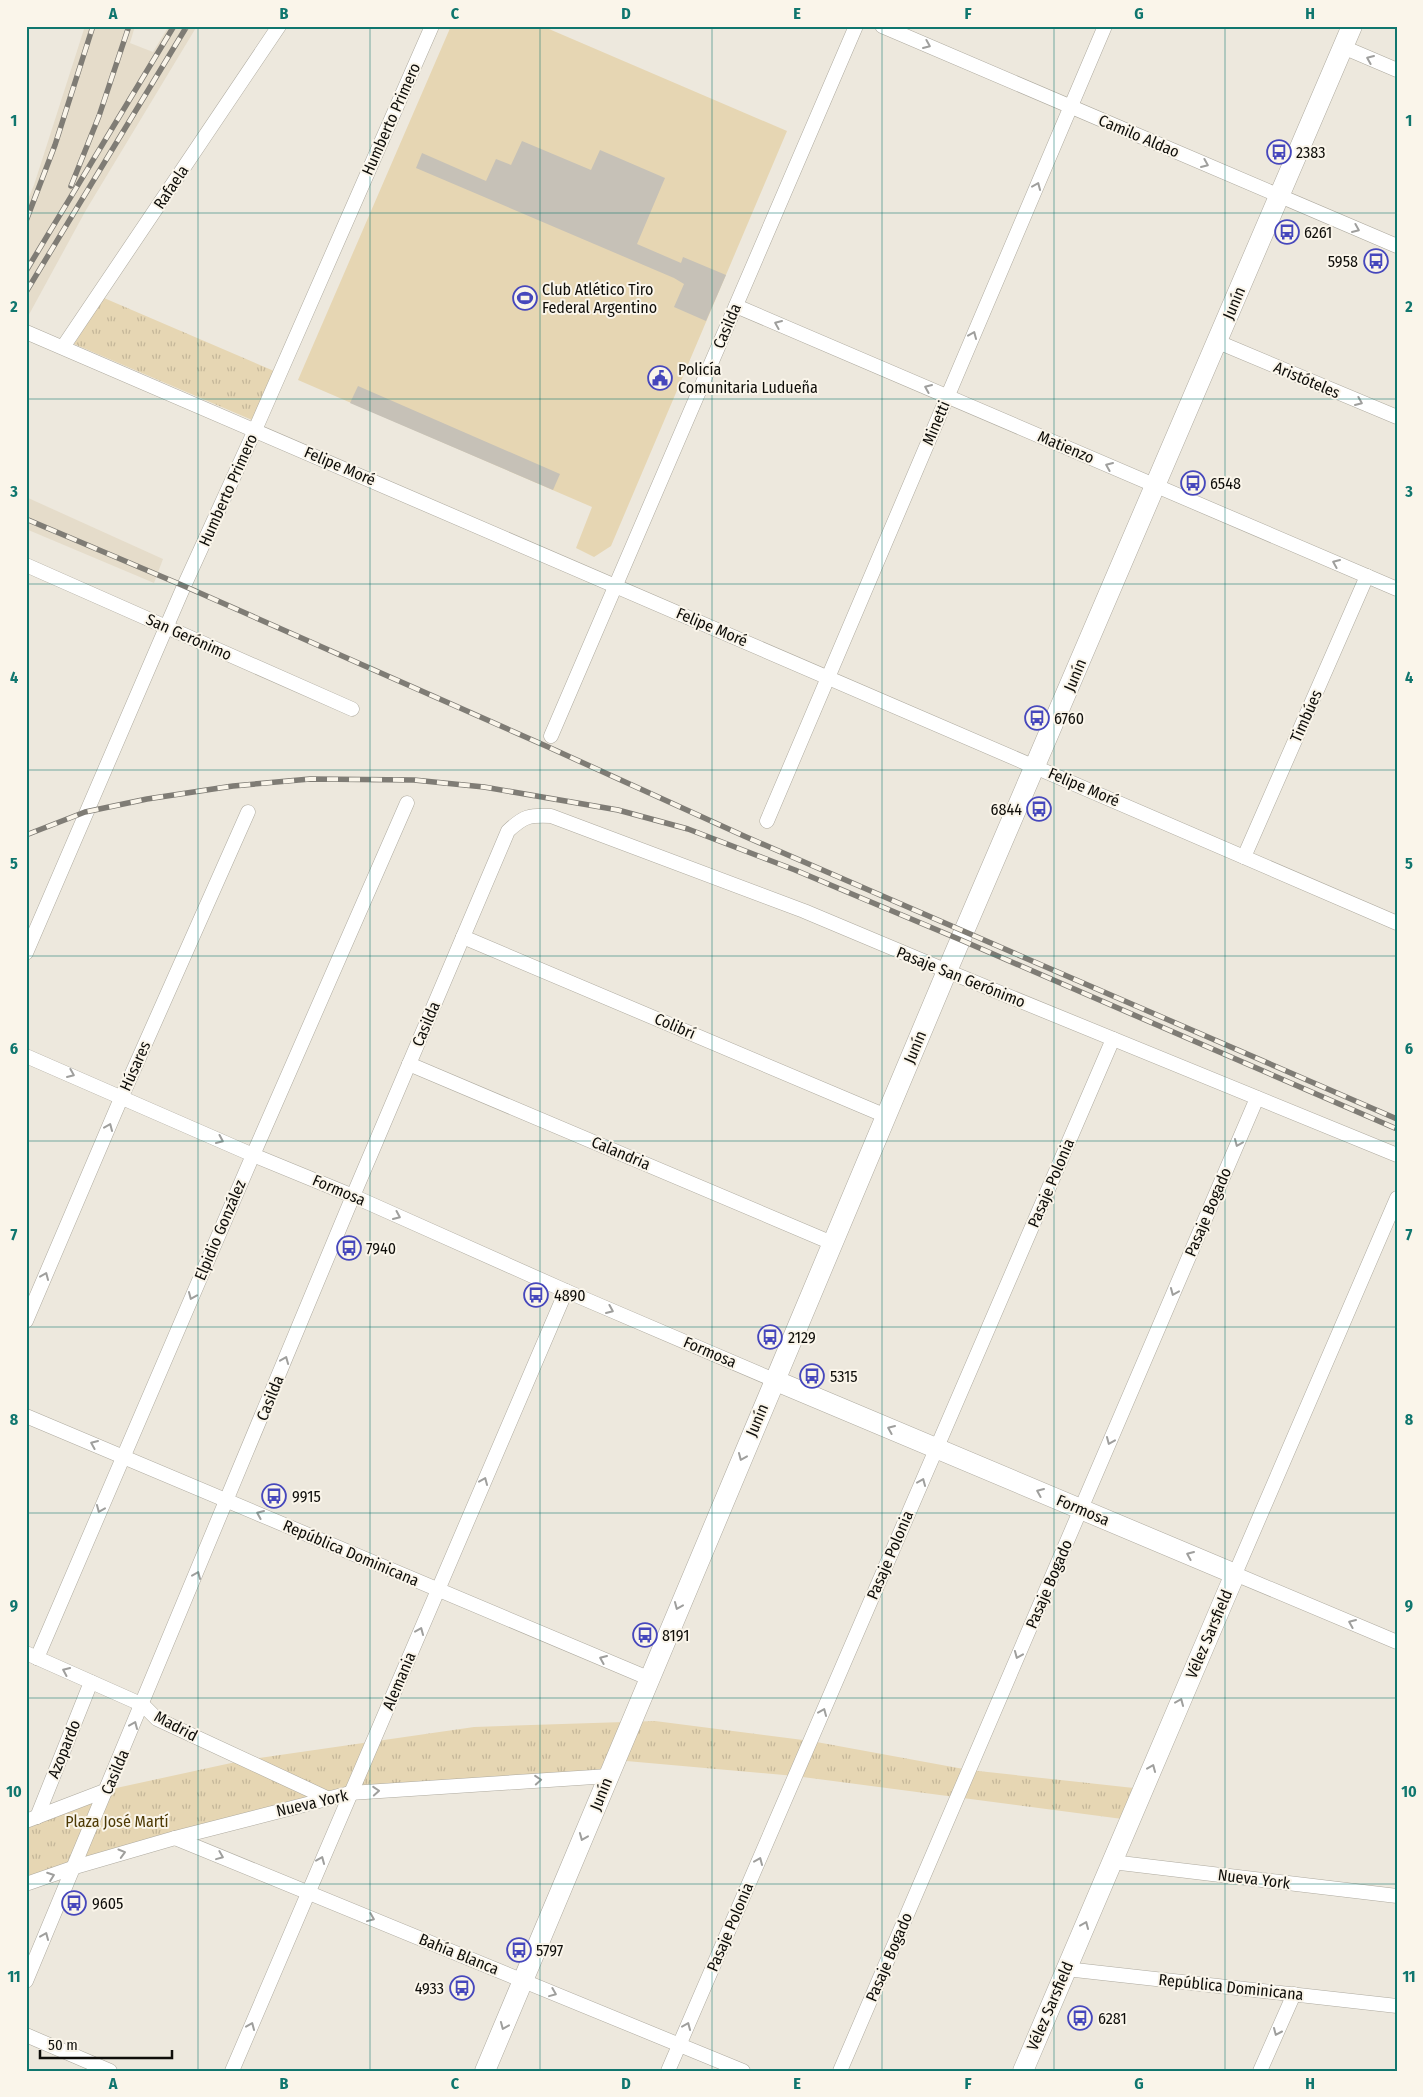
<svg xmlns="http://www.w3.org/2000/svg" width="1423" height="2097" viewBox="0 0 1423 2097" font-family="'Fira Sans Condensed',sans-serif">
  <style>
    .built { fill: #e5dcca }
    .grass { fill: #e6d6b3 }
    .park { fill: url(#park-tufts) }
    .building { fill: #c6c1b7 }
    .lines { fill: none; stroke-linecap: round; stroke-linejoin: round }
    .minor-casing { stroke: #aeaa9f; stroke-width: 15 }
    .secondary-casing { stroke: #aeaa9f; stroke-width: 21 }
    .minor { stroke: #fff; stroke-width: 14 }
    .secondary { stroke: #fff; stroke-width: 20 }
    .rail-casing { stroke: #7f7c75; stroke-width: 5.5 }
    .rail { stroke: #faf5ea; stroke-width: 4; stroke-dasharray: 11; stroke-linecap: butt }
    .oneway { stroke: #9f9f9d }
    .grid { fill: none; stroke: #0f766e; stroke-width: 1; stroke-opacity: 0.55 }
    .labels { text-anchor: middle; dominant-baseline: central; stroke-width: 4; stroke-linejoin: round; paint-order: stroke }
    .street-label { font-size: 16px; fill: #0f0e0a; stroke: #faf5ea }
    .poi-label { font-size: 16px; fill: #0f0e0a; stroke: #faf5ea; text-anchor: start }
    .park-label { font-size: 16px; fill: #4e3a04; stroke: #faf5ea }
    .neatline { fill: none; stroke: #0f766e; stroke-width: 2 }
    .grid-label { font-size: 16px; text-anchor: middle; font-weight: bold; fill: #0f766e }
  </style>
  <defs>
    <pattern id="park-tufts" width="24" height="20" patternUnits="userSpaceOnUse" patternTransform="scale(1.25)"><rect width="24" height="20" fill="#e6d6b3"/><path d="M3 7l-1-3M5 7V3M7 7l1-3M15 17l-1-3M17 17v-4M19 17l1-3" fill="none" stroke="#c4b699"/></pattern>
  </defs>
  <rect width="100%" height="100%" fill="#ede8dd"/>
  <g class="built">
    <path d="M85 26H135L130 43 153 52 169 26H197L86 210 26 320V204L34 185Z"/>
    <path d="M26 497 163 559 154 583 26 529Z"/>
  </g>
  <path class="grass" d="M451 26H542L787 131 611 546 594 557 576 548 592 507 298 380Z"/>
  <g class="park">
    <path d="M104 298 274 371 252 420 74 344Z"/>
    <path d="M655 1721 811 1741 969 1770 1143 1789 1130 1820 795 1776 615 1760 609 1776 350 1793 26 1884V1821L107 1790 245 1760 474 1727Z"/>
  </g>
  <g class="building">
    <path d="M522 141 591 170 600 150 665 178 637 244 681 263 683 257 726 275 706 321 674 307 684 284 674 278 416 168 422 153 486 181 496 159 511 165Z"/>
    <path d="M358 386 560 474 553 490 350 403Z"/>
  </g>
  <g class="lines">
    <g class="minor-casing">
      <g id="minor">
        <path d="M882 26 1397 246"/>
        <path d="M1343 47 1397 70"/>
        <path d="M736 306 1397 589"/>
        <path d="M26 332 1397 923"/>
        <path d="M1218 342 1397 417"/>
        <path d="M63 347 279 26"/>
        <path d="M26 565 352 709"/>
        <path d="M551 736 856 26"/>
        <path d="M767 821 1105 26"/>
        <path d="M1244 857 1367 576"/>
        <path d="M463 937 886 1116"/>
        <path d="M26 953 184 586 255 430 432 26"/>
        <path d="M26 1056 253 1155 353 1196 566 1291 774 1380"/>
        <path d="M409 1064 832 1243"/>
        <path d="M1397 1198 1235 1574 1397 1642"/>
        <path d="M26 1321 122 1096 248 812"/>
        <path d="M26 1416 648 1678"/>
        <path d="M26 1653 143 1705 157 1719 327 1798"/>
        <path d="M37 1658 253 1155 407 803"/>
        <path d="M37 1817 91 1682"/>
        <path d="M26 1821 107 1790"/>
        <path d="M175 1838 743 2071"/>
        <path d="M1112 1862 1397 1896"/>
        <path d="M26 1884 75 1867 175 1838 350 1793 609 1776"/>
        <path d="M1066 1969 1397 2006"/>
        <path d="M26 1981 353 1196 508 831C524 816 529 815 551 816L804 911 947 971 1397 1155"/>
        <path d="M26 2035 110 2071"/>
        <path d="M232 2071 566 1291"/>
        <path d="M668 2071 1113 1039"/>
        <path d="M840 2071 1257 1098"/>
        <path d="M1260 2071 1294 1994"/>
      </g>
    </g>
    <g class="secondary-casing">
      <g id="secondary">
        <path d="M774 1380 1235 1574 1023 2071"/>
        <path d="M485 2071 947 971 1352 26"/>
      </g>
    </g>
    <use href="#minor" class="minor"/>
    <use href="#secondary" class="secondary"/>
    <g class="rail-casing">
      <g id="rail">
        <path d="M71 186 99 116 129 26"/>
        <path d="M26 221 55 145 93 26"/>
        <path d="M26 271 174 26"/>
        <path d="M26 292 187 26"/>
        <path d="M26 519 184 586 546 746 744 836 1397 1119"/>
        <path d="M26 835 85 812 147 799 233 786 310 779 414 780 484 787 618 810 688 829 795 870 961 940 1397 1129"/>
      </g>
    </g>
    <use href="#rail" class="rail"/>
  </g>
  <defs><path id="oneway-chevron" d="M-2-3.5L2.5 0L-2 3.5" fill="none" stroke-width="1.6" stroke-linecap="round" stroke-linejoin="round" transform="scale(1.25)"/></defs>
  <g class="oneway">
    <use href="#oneway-chevron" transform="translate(927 45) rotate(23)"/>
    <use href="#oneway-chevron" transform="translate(1370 59) rotate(-157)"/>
    <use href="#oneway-chevron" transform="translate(1205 164) rotate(23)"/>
    <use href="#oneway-chevron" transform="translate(1037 186) rotate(-67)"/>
    <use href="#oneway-chevron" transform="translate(1356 229) rotate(23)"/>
    <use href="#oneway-chevron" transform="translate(778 324) rotate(-157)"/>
    <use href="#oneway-chevron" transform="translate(973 335) rotate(-67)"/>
    <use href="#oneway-chevron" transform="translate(928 388) rotate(-157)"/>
    <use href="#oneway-chevron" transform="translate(1359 402) rotate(23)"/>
    <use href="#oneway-chevron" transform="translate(1109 466) rotate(-157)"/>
    <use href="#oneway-chevron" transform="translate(1336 563) rotate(-157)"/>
    <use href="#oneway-chevron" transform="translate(71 1074) rotate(23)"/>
    <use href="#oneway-chevron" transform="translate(109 1127) rotate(-67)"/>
    <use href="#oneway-chevron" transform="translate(220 1140) rotate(24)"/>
    <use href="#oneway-chevron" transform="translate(1238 1143) rotate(113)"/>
    <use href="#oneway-chevron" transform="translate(397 1216) rotate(24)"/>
    <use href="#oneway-chevron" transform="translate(45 1276) rotate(-67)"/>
    <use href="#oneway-chevron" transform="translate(1174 1292) rotate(113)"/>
    <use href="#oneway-chevron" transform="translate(192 1296) rotate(113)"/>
    <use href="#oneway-chevron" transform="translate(610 1310) rotate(23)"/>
    <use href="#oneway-chevron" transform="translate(285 1360) rotate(-68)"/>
    <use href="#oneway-chevron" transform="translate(891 1429) rotate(-157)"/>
    <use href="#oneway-chevron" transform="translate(1110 1441) rotate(113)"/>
    <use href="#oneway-chevron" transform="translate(94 1444) rotate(-157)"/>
    <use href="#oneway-chevron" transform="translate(742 1457) rotate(113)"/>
    <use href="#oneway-chevron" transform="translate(484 1481) rotate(-67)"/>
    <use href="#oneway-chevron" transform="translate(922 1482) rotate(-67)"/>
    <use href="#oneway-chevron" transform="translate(1040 1492) rotate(-157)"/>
    <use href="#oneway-chevron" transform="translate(100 1509) rotate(113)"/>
    <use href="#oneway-chevron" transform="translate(260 1514) rotate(-157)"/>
    <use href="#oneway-chevron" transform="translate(1190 1555) rotate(-157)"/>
    <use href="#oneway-chevron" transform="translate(197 1575) rotate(-67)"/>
    <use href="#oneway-chevron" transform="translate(678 1606) rotate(113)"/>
    <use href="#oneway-chevron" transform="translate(1352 1623) rotate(-157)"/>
    <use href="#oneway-chevron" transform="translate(420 1631) rotate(-67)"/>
    <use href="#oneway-chevron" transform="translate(1018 1655) rotate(113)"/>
    <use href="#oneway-chevron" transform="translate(603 1659) rotate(-157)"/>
    <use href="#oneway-chevron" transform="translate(66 1671) rotate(-156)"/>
    <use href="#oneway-chevron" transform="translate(1180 1702) rotate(-67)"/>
    <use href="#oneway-chevron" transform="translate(823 1712) rotate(-67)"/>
    <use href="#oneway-chevron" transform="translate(134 1725) rotate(-67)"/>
    <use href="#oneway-chevron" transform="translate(1152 1768) rotate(-67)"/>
    <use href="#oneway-chevron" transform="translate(538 1780) rotate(-4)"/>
    <use href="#oneway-chevron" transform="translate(376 1791) rotate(-4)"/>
    <use href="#oneway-chevron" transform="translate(583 1837) rotate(112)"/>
    <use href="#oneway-chevron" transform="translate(122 1853) rotate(-16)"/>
    <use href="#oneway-chevron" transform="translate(220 1856) rotate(22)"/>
    <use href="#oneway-chevron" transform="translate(321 1860) rotate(-67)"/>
    <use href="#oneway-chevron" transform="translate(759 1861) rotate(-67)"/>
    <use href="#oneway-chevron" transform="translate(51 1876) rotate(-20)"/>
    <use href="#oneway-chevron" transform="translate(371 1918) rotate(22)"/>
    <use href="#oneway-chevron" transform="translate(1085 1925) rotate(-67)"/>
    <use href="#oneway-chevron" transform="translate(45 1936) rotate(-67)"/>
    <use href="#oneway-chevron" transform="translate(553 1993) rotate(22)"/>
    <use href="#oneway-chevron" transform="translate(251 2026) rotate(-67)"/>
    <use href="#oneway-chevron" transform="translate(504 2026) rotate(113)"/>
    <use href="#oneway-chevron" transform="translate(687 2026) rotate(-67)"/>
    <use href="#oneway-chevron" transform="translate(1277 2032) rotate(114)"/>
  </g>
  <path class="grid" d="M198 26V2071M370 26V2071M540 26V2071M712 26V2071M882 26V2071M1054 26V2071M1225 26V2071M26 213H1397M26 399H1397M26 584H1397M26 770H1397M26 956H1397M26 1141H1397M26 1327H1397M26 1513H1397M26 1698H1397M26 1884H1397"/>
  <defs>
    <g id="bus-ring" transform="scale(1.25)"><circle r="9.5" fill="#faf5ea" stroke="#4647bc" stroke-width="1.5"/><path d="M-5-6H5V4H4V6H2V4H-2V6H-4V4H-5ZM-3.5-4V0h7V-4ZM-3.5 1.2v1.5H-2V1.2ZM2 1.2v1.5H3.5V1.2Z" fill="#4647bc"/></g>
    <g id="stadium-ring" transform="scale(1.25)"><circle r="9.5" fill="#faf5ea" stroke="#4647bc" stroke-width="1.5"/><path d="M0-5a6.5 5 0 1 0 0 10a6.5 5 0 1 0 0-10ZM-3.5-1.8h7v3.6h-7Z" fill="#4647bc"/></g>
    <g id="civic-ring" transform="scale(1.25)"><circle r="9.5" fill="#faf5ea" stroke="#4647bc" stroke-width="1.5"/><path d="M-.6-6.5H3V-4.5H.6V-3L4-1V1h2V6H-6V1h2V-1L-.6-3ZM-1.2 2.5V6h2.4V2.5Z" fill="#4647bc"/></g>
  </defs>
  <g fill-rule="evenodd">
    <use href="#bus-ring" x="1279" y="152"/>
    <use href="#bus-ring" x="1287" y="232"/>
    <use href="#bus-ring" x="1376" y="261"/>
    <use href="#stadium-ring" x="525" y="298"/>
    <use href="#civic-ring" x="660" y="378"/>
    <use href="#bus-ring" x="1193" y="483"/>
    <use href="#bus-ring" x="1037" y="718"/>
    <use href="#bus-ring" x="1039" y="809"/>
    <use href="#bus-ring" x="349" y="1248"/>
    <use href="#bus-ring" x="536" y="1295"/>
    <use href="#bus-ring" x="770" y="1337"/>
    <use href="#bus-ring" x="812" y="1376"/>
    <use href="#bus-ring" x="274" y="1496"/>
    <use href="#bus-ring" x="645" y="1635"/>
    <use href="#bus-ring" x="74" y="1903"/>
    <use href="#bus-ring" x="519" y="1950"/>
    <use href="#bus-ring" x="462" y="1988"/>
    <use href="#bus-ring" x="1080" y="2018"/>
  </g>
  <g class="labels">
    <g class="street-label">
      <text transform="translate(391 119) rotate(-66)">Humberto Primero</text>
      <text transform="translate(1139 136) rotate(23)">Camilo Aldao</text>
      <text transform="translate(171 187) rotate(-56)">Rafaela</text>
      <text transform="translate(1234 303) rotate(-67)">Junín</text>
      <text transform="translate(727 326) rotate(-67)">Casilda</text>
      <text transform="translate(1307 380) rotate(23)">Aristóteles</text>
      <text transform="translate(936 423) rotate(-67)">Minetti</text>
      <text transform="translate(1066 447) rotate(23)">Matienzo</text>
      <text transform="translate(340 466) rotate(23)">Felipe Moré</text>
      <text transform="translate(228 490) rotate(-66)">Humberto Primero</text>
      <text transform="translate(712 627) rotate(23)">Felipe Moré</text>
      <text transform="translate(189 637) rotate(24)">San Gerónimo</text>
      <text transform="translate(1075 675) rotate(-67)">Junín</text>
      <text transform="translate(1306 716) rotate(-66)">Timbúes</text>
      <text transform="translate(1084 787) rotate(23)">Felipe Moré</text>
      <text transform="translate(961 977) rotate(22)">Pasaje San Gerónimo</text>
      <text transform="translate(426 1024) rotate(-67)">Casilda</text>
      <text transform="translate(675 1026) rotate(23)">Colibrí</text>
      <text transform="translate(915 1047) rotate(-67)">Junín</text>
      <text transform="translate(135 1066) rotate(-66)">Húsares</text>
      <text transform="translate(621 1153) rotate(23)">Calandria</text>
      <text transform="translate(1051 1183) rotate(-67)">Pasaje Polonia</text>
      <text transform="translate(339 1190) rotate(23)">Formosa</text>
      <text transform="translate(1208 1212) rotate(-67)">Pasaje Bogado</text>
      <text transform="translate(220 1230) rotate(-67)">Elpidio González</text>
      <text transform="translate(710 1352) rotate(23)">Formosa</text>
      <text transform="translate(270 1398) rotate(-68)">Casilda</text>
      <text transform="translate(757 1420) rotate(-67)">Junín</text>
      <text transform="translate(1083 1510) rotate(23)">Formosa</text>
      <text transform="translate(351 1553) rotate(23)">República Dominicana</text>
      <text transform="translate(890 1555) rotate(-67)">Pasaje Polonia</text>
      <text transform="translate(1049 1584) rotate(-67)">Pasaje Bogado</text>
      <text transform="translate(1209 1634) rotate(-67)">Vélez Sarsfield</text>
      <text transform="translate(399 1681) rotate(-67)">Alemania</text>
      <text transform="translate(176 1726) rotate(28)">Madrid</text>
      <text transform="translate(64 1749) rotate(-68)">Azopardo</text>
      <text transform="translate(115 1772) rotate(-67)">Casilda</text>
      <text transform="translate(601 1794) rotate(-68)">Junín</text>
      <text transform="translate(312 1803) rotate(-13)">Nueva York</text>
      <text transform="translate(1254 1879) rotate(7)">Nueva York</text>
      <text transform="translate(730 1927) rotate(-67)">Pasaje Polonia</text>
      <text transform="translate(459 1954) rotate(22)">Bahía Blanca</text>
      <text transform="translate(889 1957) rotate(-67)">Pasaje Bogado</text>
      <text transform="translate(1231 1987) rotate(6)">República Dominicana</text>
      <text transform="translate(1050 2006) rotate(-67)">Vélez Sarsfield</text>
    </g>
    <g class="poi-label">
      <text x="1296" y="152">2383</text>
      <text x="1304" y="232">6261</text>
      <text x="1358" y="261" text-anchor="end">5958</text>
      <text x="542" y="289">Club Atlético Tiro<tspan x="542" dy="18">Federal Argentino</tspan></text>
      <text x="678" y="369">Policía<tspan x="678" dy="18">Comunitaria Ludueña</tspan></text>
      <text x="1210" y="483">6548</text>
      <text x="1054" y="718">6760</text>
      <text x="1022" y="809" text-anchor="end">6844</text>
      <text x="366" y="1248">7940</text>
      <text x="554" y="1295">4890</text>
      <text x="788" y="1337">2129</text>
      <text x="830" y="1376">5315</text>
      <text x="292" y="1496">9915</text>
      <text x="662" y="1635">8191</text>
      <text x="92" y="1903">9605</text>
      <text x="536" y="1950">5797</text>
      <text x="444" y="1988" text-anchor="end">4933</text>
      <text x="1098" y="2018">6281</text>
    </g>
    <g class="park-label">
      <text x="117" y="1821">Plaza José Martí</text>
    </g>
  </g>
  <rect width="1423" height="2097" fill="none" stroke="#faf5ea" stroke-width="55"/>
  <path d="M40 2050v8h132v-8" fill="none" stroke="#0f0e0a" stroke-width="2.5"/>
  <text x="48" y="2050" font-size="15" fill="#0f0e0a" stroke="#faf5ea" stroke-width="4" paint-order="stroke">50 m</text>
  <rect x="28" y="28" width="1368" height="2042" class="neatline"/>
  <g class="grid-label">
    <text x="113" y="19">A</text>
    <text x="284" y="19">B</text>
    <text x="455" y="19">C</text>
    <text x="626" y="19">D</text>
    <text x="797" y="19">E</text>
    <text x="968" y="19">F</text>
    <text x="1139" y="19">G</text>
    <text x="1310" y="19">H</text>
    <text x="14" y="126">1</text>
    <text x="1409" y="126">1</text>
    <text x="14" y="312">2</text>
    <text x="1409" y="312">2</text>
    <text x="14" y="497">3</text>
    <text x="1409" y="497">3</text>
    <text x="14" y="683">4</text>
    <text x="1409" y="683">4</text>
    <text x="14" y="869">5</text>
    <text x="1409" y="869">5</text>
    <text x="14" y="1054">6</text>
    <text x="1409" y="1054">6</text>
    <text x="14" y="1240">7</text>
    <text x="1409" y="1240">7</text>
    <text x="14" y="1425">8</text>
    <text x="1409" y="1425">8</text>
    <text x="14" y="1611">9</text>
    <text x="1409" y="1611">9</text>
    <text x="14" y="1797">10</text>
    <text x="1409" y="1797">10</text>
    <text x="14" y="1982">11</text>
    <text x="1409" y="1982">11</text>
    <text x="113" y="2089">A</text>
    <text x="284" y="2089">B</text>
    <text x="455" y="2089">C</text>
    <text x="626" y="2089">D</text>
    <text x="797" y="2089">E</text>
    <text x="968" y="2089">F</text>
    <text x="1139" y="2089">G</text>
    <text x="1310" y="2089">H</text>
  </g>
</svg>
